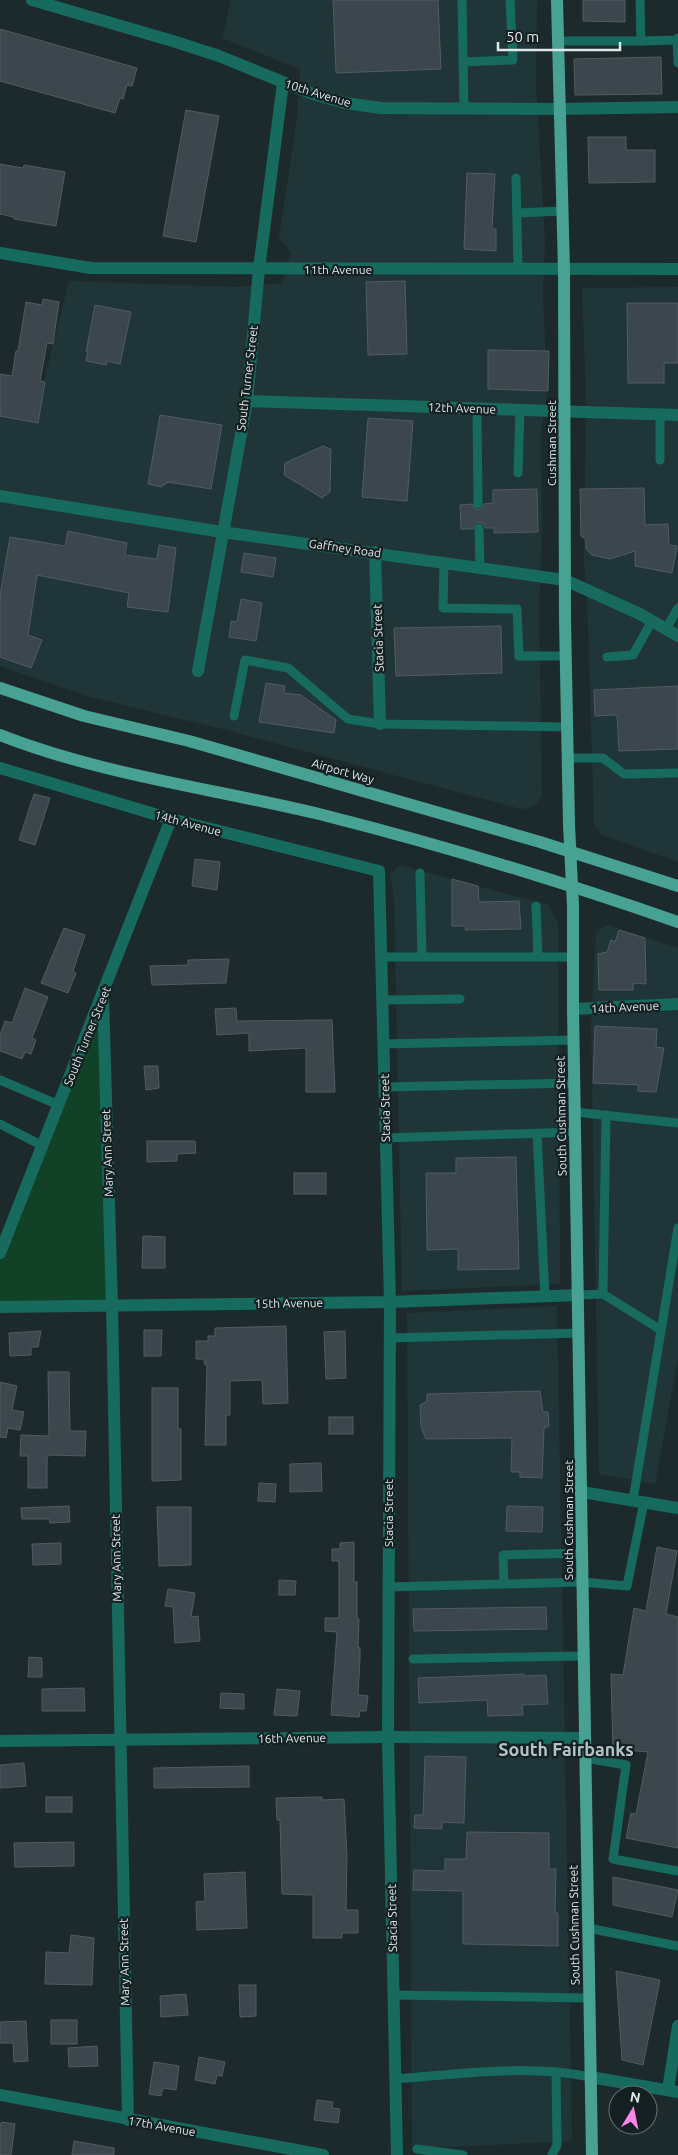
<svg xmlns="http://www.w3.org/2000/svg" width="678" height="2155" viewBox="0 0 678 2155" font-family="Ubuntu,sans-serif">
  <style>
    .built { fill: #203538 }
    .park { fill: #114127 }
    .building { fill: #3c474d; stroke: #505c62 }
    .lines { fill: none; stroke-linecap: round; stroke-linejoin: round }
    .service { stroke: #166a5e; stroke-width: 9 }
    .minor { stroke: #166a5e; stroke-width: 12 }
    .tertiary { stroke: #166a5e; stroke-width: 12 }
    .primary { stroke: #48a293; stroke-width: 12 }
    .labels { text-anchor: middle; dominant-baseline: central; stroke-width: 4.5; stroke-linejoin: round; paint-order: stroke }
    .street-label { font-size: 12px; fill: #e0e8e9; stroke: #142022 }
    .district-label { font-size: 18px; font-weight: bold; fill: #b3c3c6; stroke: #142022 }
  </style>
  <rect width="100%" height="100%" fill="#1d2a2c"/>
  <g class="built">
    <path d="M231 0H537L536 84 545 241 543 292 547 396 541 432 542 534 539 607 542 793 538 803 526 809 517 808 226 730 90 697 0 666V378L43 385 69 281 236 287 282 283 291 252 279 238 297 119 300 69 222 38Z"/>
    <path d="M678 287V862L602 835 594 824 588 625 584 559 586 397 582 288Z"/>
    <path d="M400 865 548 905 558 922 560 1284 402 1291 394 899 390 874Z"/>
    <path d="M608 925 678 948V1358L655 1484 599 1474 591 1026 596 932Z"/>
    <path d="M557 1306 572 2141 412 2149 407 1313Z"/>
  </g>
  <path class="park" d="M103 995 112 1305 0 1307V1253Z"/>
  <g class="building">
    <path d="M333 0H438L441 69 336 73Z"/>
    <path d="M583 0H625V22L583 21Z"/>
    <path d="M0 29 137 68 132 86 127 85 123 99 120 98 115 113 0 81Z"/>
    <path d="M661 57 662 94 575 95 574 59Z"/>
    <path d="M186 110 219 116 196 242 163 236Z"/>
    <path d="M588 137H626V150H655V182L589 183Z"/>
    <path d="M0 164 23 168 24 165 65 172 56 226 14 219V217L0 214Z"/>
    <path d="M467 173 495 174 492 229H496V251L464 249Z"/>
    <path d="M405 281 407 354 368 355 366 282Z"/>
    <path d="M43 299 59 302 53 344 47 343 40 381 45 382 38 423 0 416V374L12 376 16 351H18L26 302 42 305Z"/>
    <path d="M627 303H678V363H664V383H628Z"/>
    <path d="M95 305 131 312 120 364 107 361 106 365 86 361 88 352H86Z"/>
    <path d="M488 350 549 351 548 391 488 389Z"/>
    <path d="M160 415 222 425 211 489 168 482 161 487 148 484Z"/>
    <path d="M368 418 413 421 407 501 362 497Z"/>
    <path d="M323 446 331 449 330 492 322 498 284 475 285 463Z"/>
    <path d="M644 488 645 525 668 524 669 545 677 546 672 573 635 566V551L610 559 592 555 586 549V540L581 536 580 489Z"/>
    <path d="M537 489 538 532 494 533V528H485L484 524 479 522 475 523 473 529H461L460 505 472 504 475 509 479 510 483 507 484 504 493 503V490Z"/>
    <path d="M68 531 127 543 125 555 157 559 159 545 176 548 168 612 127 607 129 593 37 575 28 635 42 640 31 668 0 657V595L10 537 65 546Z"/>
    <path d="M244 553 276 558 273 577 241 572Z"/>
    <path d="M241 599 262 603 256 641 229 637 231 621 237 622Z"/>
    <path d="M501 626 502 673 396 676 394 628Z"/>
    <path d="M266 683 285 686 284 693 301 695 336 720 334 733 259 722Z"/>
    <path d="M678 686V749L619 751 617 715 595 716 594 690Z"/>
    <path d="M34 794 50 798 35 845 19 840Z"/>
    <path d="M195 859 220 862 217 890 192 886Z"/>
    <path d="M452 879 478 886 479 902 519 901 521 929 465 930 466 926H452Z"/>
    <path d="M64 928 85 935 73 971 76 973 68 993 41 983Z"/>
    <path d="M619 930 645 938 646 984 633 983V990H599L598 954 607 952 611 940 615 942Z"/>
    <path d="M229 959 226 983 152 985 150 966 188 965V960Z"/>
    <path d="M25 988 48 997 32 1038 36 1040 31 1054 25 1052 22 1059 0 1051V1036L5 1021 12 1023Z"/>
    <path d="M236 1008 237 1021 332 1020 335 1092H306V1048L249 1051V1033L217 1035 215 1009Z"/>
    <path d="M595 1026 657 1029 656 1047 664 1048 656 1092 638 1091V1085L593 1083Z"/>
    <path d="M144 1066H158L159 1088 146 1090Z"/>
    <path d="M147 1141H195L196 1153 177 1154V1161L147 1162Z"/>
    <path d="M516 1157 519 1269 458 1270V1249L427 1250 426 1173H456V1158Z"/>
    <rect x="294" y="1173" width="32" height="21"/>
    <path d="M143 1236 165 1237V1268H142Z"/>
    <path d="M286 1326 288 1403 263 1404 262 1380 230 1381V1415H226V1445H205L207 1365H205L204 1359H196V1341H208V1336H215V1328Z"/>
    <path d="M144 1330H162L161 1356H144Z"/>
    <path d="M41 1331 38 1347H31V1355L10 1356 9 1333Z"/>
    <path d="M345 1331 346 1378 326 1379 324 1332Z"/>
    <path d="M48 1372H69L70 1431H86L85 1456 50 1455 47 1457V1488H28V1456H20L21 1435 49 1436Z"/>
    <path d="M0 1382 17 1386 12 1410 24 1412 20 1430 8 1428 6 1438 0 1437Z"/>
    <path d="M152 1388H178V1429H181V1480L152 1481Z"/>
    <path d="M540 1391 543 1412H548L549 1426 544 1428 542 1478 520 1477V1472H511L512 1438 426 1439 421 1427 420 1405 427 1401V1394Z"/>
    <rect x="329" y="1417" width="24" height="17"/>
    <path d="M321 1463 322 1491 290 1492V1464Z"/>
    <path d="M259 1483 276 1484 275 1502 258 1501Z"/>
    <path d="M69 1506 70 1522 50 1523 49 1519H22L21 1508Z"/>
    <path d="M507 1506 543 1507 542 1532 506 1531Z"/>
    <path d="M157 1507H191V1565L159 1566Z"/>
    <path d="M354 1542V1582H357V1619H359L358 1647 360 1648V1659L358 1695 368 1696 366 1711H360L359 1717 331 1715 337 1632 325 1631V1618H339V1561H332V1549H340V1543Z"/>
    <path d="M61 1543V1564L33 1565 32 1544Z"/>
    <path d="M657 1547 677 1551 666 1614 678 1617V1848L626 1838 631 1813 636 1814 648 1752 613 1749 611 1674 623 1675 634 1608 646 1611Z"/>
    <path d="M279 1580 296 1581 295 1595H279Z"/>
    <path d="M168 1589 195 1593 191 1617 198 1616 200 1641 175 1643 173 1607 165 1606Z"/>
    <path d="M546 1607 547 1629 414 1631 413 1609Z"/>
    <path d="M29 1657 42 1658V1677H28Z"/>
    <path d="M524 1674V1676L546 1675 548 1704 522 1705 523 1715 488 1716 487 1700 419 1703 418 1678Z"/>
    <path d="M84 1688 85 1711H42V1689Z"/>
    <path d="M277 1689 300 1691 297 1716 274 1715Z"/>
    <path d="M221 1693 244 1694V1709L220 1708Z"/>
    <path d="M425 1756 466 1757 464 1823 442 1822V1829L414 1828 415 1815H423Z"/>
    <path d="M24 1763 26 1786 0 1788V1765Z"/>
    <path d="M249 1766V1787L154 1788V1768Z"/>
    <rect x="46" y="1797" width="26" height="15"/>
    <path d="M322 1797V1800L344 1799 347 1856 346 1910H358V1933H342V1938H313V1895L282 1894 280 1820H277L276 1798Z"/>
    <path d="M467 1832 549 1833V1869H556L555 1913H558V1946L463 1944V1891L413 1890 414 1870 445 1871V1859H466Z"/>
    <path d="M74 1842V1866L15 1867 14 1843Z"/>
    <path d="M245 1872 247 1928 197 1930 196 1902 205 1901 204 1874Z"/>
    <path d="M613 1877 678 1890 672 1917 613 1905Z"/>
    <path d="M71 1935 94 1938 92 1985 45 1984 46 1952 69 1953Z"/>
    <path d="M616 1971 660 1980 643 2065 622 2060Z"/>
    <path d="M239 1985H256V2016L240 2017Z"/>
    <path d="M186 1994 188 2015 161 2017 160 1996Z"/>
    <rect x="51" y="2020" width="26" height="24"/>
    <path d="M26 2021 28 2061 14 2062 13 2043H0V2022Z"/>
    <path d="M97 2046 98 2066 69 2067 68 2048Z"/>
    <path d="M199 2057 225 2062 222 2076 217 2075 215 2084 195 2080Z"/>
    <path d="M154 2062 179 2066 176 2090 163 2088 161 2096 149 2094Z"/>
    <path d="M317 2100 333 2102 332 2108 340 2109 338 2123 314 2120Z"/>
    <path d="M2 2122 15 2124 11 2155H0V2124Z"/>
    <path d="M74 2141 114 2148V2155H72Z"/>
  </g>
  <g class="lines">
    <g class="service">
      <path d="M462 0 464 108"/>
      <path d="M677 40 678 63"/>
      <path d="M557 41H641L640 0"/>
      <path d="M641 41 677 40 678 38"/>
      <path d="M463 62 513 60 510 0"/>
      <path d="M516 178 518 270"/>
      <path d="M517 213 562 211"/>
      <path d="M477 409 478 504"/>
      <path d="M660 414V460"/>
      <path d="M518 473 520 410"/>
      <path d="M479 528 480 568"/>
      <path d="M444 563 443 608 517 609 519 656H566"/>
      <path d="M666 629 678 608"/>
      <path d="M607 657 633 655 652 621"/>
      <path d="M234 716 245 660 288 668 348 719 380 724 567 727"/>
      <path d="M568 758H603L624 774 678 773"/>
      <path d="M420 873 422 957"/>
      <path d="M536 906 538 957"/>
      <path d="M381 957H573"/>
      <path d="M382 1000 460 999"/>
      <path d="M383 1044 574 1040"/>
      <path d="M0 1080 59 1105"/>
      <path d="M384 1087 575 1083"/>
      <path d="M575 1112 678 1123"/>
      <path d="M606 1115 603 1294 661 1330"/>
      <path d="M0 1124 43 1146"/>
      <path d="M537 1133 545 1297"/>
      <path d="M385 1138 576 1132"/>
      <path d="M579 1295 603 1294"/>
      <path d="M390 1338 579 1333"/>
      <path d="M633 1500 678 1228"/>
      <path d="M504 1584 503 1555 582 1553"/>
      <path d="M388 1587 582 1582 627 1586 644 1502"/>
      <path d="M413 1659 583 1656"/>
      <path d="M585 1758 626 1765 613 1859 678 1871"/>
      <path d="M588 1928 678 1946"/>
      <path d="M393 1995 589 1998"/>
      <path d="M395 2079C460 2074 526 2064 590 2077"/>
      <path d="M417 2149 463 2155"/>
      <path d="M552 2155 557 2145 556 2072"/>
    </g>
    <g class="minor">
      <path d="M0 253 91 268 678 269"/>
      <path d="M247 401 678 415"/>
      <path d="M0 496 222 532 565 580 640 614 678 636"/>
      <path d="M375 552 380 724"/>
      <path d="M198 671 247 401 259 269 283 83"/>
      <path d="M0 768 171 819 379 871 390 1302 388 1737 397 2155"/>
      <path d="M103 995 112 1305 128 2120"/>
      <path d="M573 1009 678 1004"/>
      <path d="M0 1253 171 819"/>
      <path d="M0 1307 390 1302 579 1295"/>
      <path d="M0 1741 388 1737 584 1738"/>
      <path d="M590 2077 678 2092"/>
      <path d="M668 2090 678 2026"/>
    </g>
    <g class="tertiary">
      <path d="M32 0 176 42 219 56 310 93 345 103 381 108 558 109 678 107"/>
      <path d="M582 1492 678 1508"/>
      <path d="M0 2095 323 2155"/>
    </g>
    <g class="primary">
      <path d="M557 0 564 270 565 619 569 825 573 906V1009L592 2155"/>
      <path d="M0 688 84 716 189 741 540 842 678 886"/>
      <path d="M0 735C105 776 218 789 327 816 445 846 563 882 678 922"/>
    </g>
  </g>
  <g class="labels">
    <g class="street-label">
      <text transform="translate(318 93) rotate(17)">10th Avenue</text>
      <text x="338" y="269">11th Avenue</text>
      <text transform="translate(247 378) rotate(-83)">South Turner Street</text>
      <text transform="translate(462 408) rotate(2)">12th Avenue</text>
      <text transform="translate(551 443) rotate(-90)">Cushman Street</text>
      <text transform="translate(345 548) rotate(8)">Gaffney Road</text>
      <text transform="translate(378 638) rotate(-92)">Stacia Street</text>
      <text transform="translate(343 771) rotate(16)">Airport Way</text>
      <text transform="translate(188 823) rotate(15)">14th Avenue</text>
      <text transform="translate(625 1007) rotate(-3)">14th Avenue</text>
      <text transform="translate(87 1036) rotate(-68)">South Turner Street</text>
      <text transform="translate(385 1108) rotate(-91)">Stacia Street</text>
      <text transform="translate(561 1116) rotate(-91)">South Cushman Street</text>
      <text transform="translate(107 1153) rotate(-92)">Mary Ann Street</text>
      <text transform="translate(289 1303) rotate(-1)">15th Avenue</text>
      <text transform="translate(388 1513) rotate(-90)">Stacia Street</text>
      <text transform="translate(568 1520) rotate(-90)">South Cushman Street</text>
      <text transform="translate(116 1558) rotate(-91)">Mary Ann Street</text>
      <text transform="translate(292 1738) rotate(-1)">16th Avenue</text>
      <text transform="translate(392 1918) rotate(-91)">Stacia Street</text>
      <text transform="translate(574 1925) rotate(-91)">South Cushman Street</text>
      <text transform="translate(124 1962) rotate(-91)">Mary Ann Street</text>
      <text transform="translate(162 2126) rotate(10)">17th Avenue</text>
    </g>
    <g class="district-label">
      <text x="566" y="1749">South Fairbanks</text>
    </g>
  </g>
  <g transform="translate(633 2110) rotate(10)"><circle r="24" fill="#142022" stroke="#667072"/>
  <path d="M0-4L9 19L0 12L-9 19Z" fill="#f987e9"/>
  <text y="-8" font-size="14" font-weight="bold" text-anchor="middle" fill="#e0e8e9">N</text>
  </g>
  <path d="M498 42v8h122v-8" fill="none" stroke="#e0e8e9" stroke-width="2.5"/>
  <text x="506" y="42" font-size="15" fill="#e0e8e9" stroke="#142022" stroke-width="4" paint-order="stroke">50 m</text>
</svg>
